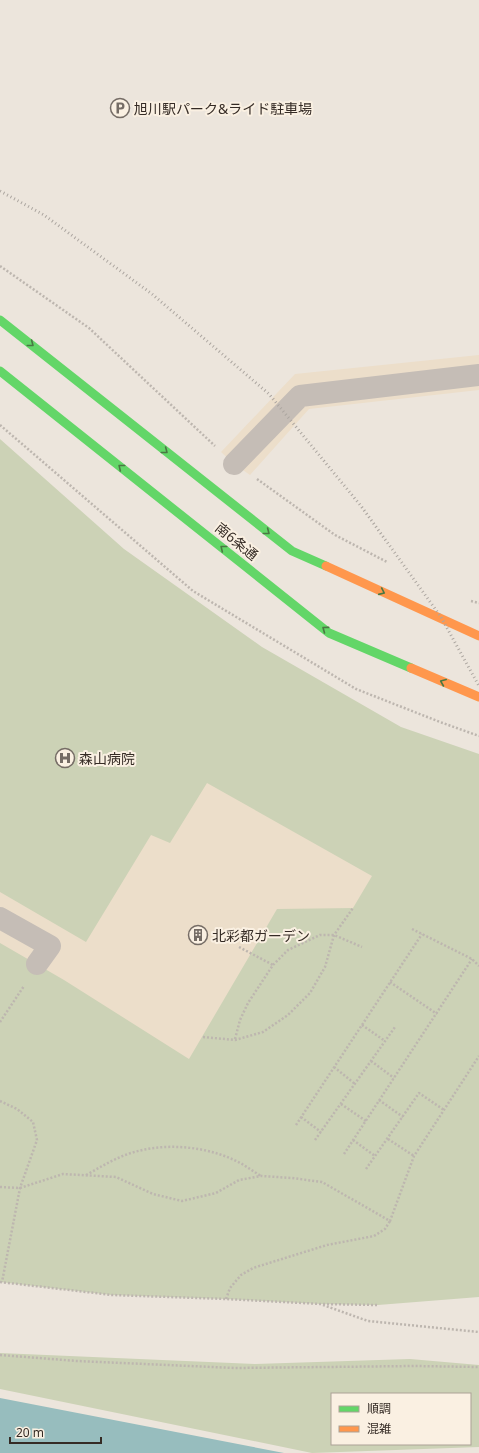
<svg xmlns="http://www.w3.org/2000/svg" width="479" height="1453" viewBox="0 0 479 1453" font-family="'Noto Sans','Noto Sans JP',sans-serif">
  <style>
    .green { fill: #ccd2b6; fill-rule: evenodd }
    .plaza { fill: #ecdeca }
    .water { fill: #97bdbe }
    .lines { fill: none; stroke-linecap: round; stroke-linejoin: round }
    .path { stroke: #bdb6af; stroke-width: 2.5; stroke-dasharray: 2 2; stroke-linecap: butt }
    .street { stroke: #c5bdb6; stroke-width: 22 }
    .fast { stroke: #63d668; stroke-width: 9 }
    .slow { stroke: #ff974d; stroke-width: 9 }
    .rail { stroke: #aca6a0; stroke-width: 3; stroke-dasharray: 1 3; stroke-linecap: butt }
    .oneway { stroke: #4a7843 }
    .labels { text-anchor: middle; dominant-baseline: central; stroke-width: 4; stroke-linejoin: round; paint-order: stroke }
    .poi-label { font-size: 14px; fill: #352b25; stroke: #faf0e2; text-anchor: start }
    .street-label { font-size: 14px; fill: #352b25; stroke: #faf0e2 }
  </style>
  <rect width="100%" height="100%" fill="#ece5dc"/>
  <g class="green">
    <path d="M0 439 124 549 262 647 401 727 479 754V1297L378 1305 321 1304 226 1299 112 1295 0 1282Z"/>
    <path d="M0 1353 255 1364 410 1359 479 1365V1447L312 1453 0 1389ZM332 1394H470V1444H332Z"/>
  </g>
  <g class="plaza">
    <path d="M479 355V390L309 409 250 475 234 464 221 452 295 374Z"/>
    <path d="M207 783 372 876 353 908 277 909 189 1059 64 980 0 943V892L86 942 151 835 170 843Z"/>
  </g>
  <path class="water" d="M0 1398 284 1453H0Z"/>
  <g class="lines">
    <g class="path">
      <path d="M0 266 89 328 215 446"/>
      <path d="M0 425 193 591 356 689 440 722 479 736"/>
      <path d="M257 479 335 535 387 562"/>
      <path d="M471 601 479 603"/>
      <path d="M412 929 472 959 479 966"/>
      <path d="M239 947 273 965"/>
      <path d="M390 982 437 1014"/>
      <path d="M0 1022 24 986"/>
      <path d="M362 1025 385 1041"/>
      <path d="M203 1037 235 1040 263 1032 288 1015 310 993 325 967 334 935 353 908"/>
      <path d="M235 1039 240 1020 248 1003 273 965 288 950 320 935H334L362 947"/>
      <path d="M371 1061 394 1078"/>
      <path d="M334 1067 355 1084"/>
      <path d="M379 1100 403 1117"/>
      <path d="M0 1101 17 1109 33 1122 37 1140 20 1188 2 1282"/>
      <path d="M341 1104 366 1121"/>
      <path d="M301 1117 321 1132"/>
      <path d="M296 1125 422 934"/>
      <path d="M388 1139 414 1156"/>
      <path d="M315 1140 395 1027"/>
      <path d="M353 1140 375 1156"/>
      <path d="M344 1154 472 959"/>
      <path d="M366 1169 419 1093 444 1110"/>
      <path d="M86 1175C97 1169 107 1163 118 1158 153 1142 198 1144 232 1159 242 1163 251 1170 261 1176"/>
      <path d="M0 1187 20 1188 63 1174 116 1177 153 1194 182 1201 216 1193 239 1180 261 1176 292 1178 322 1182 390 1221 414 1156 479 1056"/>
      <path d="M0 1282 112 1295 226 1299 321 1304 378 1305"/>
      <path d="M226 1299 230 1288 241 1275 253 1268 327 1245 374 1236 385 1229 390 1221"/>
      <path d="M323 1305 368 1321 479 1332"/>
      <path d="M0 1355 77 1361 235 1368 414 1366 479 1367"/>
    </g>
    <g class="street">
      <path d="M234 464 300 396 479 375"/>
      <path d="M0 918 50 946 37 964"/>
    </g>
    <g class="fast">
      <path d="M0 320 292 551 326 566"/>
      <path d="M0 371 329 633 411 668"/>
    </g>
    <g class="slow">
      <path d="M326 566 479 636"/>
      <path d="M411 668 479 697"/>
    </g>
    <path class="rail" d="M0 191 44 215 152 294 269 394 361 506 441 617 479 686"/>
  </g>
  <defs><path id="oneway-chevron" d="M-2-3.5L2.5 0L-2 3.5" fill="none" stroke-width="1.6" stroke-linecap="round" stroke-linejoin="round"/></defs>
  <g class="oneway">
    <use href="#oneway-chevron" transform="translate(31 344) rotate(38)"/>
    <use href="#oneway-chevron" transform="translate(165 451) rotate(38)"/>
    <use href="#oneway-chevron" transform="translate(121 467) rotate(-141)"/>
    <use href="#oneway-chevron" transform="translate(267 532) rotate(38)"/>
    <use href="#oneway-chevron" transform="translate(223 548) rotate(-141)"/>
    <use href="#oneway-chevron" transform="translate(382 592) rotate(24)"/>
    <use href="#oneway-chevron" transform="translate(325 629) rotate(-143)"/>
    <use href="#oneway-chevron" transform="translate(443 682) rotate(-157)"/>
  </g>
  <defs>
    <g id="parking-ring" transform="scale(1)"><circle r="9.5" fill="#faf0e2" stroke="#756c65" stroke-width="1.5"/><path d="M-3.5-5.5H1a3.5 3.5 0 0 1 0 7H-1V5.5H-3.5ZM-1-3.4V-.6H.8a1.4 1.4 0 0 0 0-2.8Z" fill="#756c65"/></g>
    <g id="hospital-ring" transform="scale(1)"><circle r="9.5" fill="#faf0e2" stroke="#756c65" stroke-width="1.5"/><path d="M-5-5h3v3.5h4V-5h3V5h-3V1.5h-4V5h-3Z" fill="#756c65"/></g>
    <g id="building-ring" transform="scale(1)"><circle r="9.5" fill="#faf0e2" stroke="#756c65" stroke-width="1.5"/><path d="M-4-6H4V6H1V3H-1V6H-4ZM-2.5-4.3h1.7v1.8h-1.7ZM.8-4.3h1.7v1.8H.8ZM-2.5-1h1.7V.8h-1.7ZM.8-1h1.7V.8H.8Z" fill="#756c65"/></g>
  </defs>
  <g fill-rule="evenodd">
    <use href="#parking-ring" x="120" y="108"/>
    <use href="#hospital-ring" x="65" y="758"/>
    <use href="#building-ring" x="198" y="935"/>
  </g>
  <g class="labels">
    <g class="poi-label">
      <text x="134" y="108">旭川駅パーク&amp;ライド駐車場</text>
      <text x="79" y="758">森山病院</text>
      <text x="212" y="935">北彩都ガーデン</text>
    </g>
    <g class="street-label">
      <text transform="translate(237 541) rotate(39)">南6条通</text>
    </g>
  </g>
  <rect x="331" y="1393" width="140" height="52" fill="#faf0e2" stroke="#aba196"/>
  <rect x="339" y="1406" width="20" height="6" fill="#63d668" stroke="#aba196"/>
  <text x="367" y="1413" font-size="12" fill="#352b25">順調</text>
  <rect x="339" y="1426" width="20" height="6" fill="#ff974d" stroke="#aba196"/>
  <text x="367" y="1433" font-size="12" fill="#352b25">混雑</text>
  <path d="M10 1437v6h91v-6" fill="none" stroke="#352b25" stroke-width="2"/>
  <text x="16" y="1437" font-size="12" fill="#352b25" stroke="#faf0e2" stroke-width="3" paint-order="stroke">20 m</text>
</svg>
